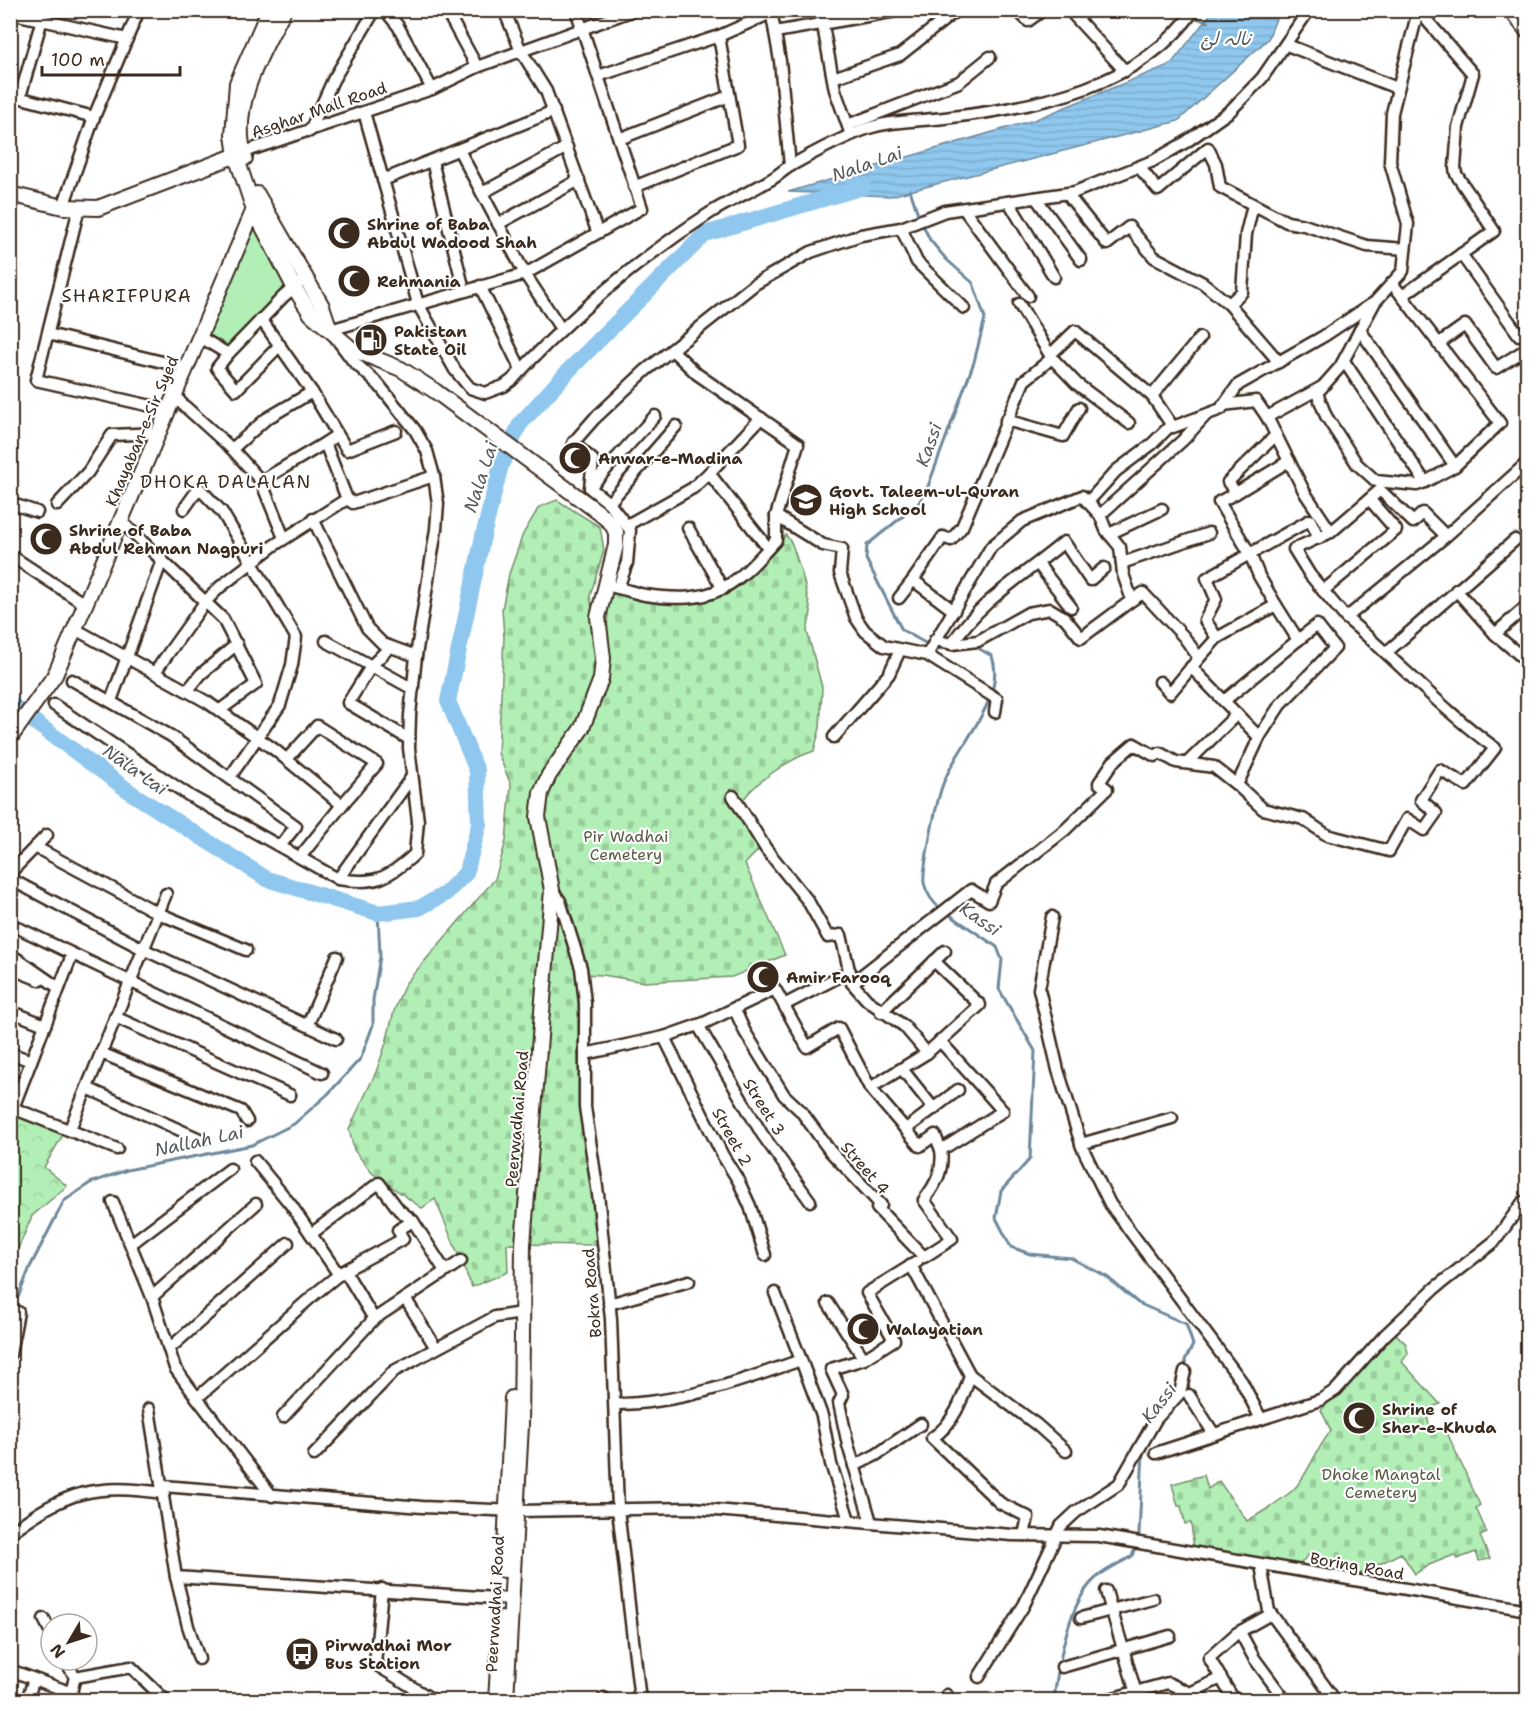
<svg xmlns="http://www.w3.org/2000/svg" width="1538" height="1711" viewBox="0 0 1538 1711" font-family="'Shantell Sans','Playpen Sans Arabic',sans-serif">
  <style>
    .grass { fill: #b1efb6; stroke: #768c6a; stroke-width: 1.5 }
    .cemetery { fill: url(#cemetery-stones); stroke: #768c6a; stroke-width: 1.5 }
    .park { fill: url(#park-crowns); stroke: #768c6a; stroke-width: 1.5 }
    .water { fill: url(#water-rules); stroke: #6d889b; stroke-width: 1.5 }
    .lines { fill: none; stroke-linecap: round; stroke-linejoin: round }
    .stream { stroke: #6d889b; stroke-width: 3 }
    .river { stroke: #8fc7ee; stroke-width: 16 }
    .minor-casing { stroke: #3b2a1e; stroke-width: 15 }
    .major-casing { stroke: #3b2a1e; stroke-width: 18 }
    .minor { stroke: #fff; stroke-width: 10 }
    .major { stroke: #fff; stroke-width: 14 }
    .labels { text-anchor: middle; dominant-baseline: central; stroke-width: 4.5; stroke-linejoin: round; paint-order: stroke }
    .street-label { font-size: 16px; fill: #3b2a1e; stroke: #fff }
    .poi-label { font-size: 16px; font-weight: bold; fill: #3b2a1e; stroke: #fff; text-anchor: start }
    .park-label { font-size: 16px; fill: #585b44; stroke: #fff }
    .water-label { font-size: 18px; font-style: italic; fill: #54595c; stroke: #fff }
    .neighbourhood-label { font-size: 18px; letter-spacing: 1.5px; fill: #3b2a1e; stroke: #fff }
  </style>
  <defs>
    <pattern id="cemetery-stones" width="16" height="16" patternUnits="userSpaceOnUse" patternTransform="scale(1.5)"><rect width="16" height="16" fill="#b1efb6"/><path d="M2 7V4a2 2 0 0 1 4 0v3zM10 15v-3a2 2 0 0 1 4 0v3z" fill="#99cd9c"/></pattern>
    <pattern id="park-crowns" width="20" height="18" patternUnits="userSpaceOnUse" patternTransform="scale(1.5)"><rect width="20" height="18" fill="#b1efb6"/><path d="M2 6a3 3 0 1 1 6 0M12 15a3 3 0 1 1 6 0" fill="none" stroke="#99cd9c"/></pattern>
    <pattern id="water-rules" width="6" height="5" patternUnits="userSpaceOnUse" patternTransform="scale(1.5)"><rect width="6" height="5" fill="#8fc7ee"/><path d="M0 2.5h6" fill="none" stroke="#7cabcc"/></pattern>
  </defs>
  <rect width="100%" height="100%" fill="#fff"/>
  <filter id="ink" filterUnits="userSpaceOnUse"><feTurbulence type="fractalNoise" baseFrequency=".0167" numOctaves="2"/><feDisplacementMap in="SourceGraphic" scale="12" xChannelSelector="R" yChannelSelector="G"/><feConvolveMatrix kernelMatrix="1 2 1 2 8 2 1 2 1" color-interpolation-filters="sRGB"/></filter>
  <g filter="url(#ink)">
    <path class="grass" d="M253 212 294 287 228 354 200 337Z"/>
    <g class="cemetery">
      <path d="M557 500 600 527 604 550 590 596 604 684 609 592 654 602 701 603 741 585 762 557 786 535 792 544 802 574 811 612 807 631 822 687 820 728 814 751C791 758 754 782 741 803L763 845 745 864 785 955 732 977 644 982 603 975 579 974 578 1060 582 1122 599 1245 507 1244 508 1272 472 1287 435 1199 422 1208 372 1173 354 1150 349 1129 376 1072 386 1043 394 1011 405 984 495 879 506 841 511 785 498 753 504 637 502 609 509 574 523 534 539 507Z"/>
      <path d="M1395 1333 1406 1344 1408 1353 1402 1362 1440 1404 1425 1410 1431 1431 1445 1428 1480 1505 1476 1508 1487 1533 1480 1536 1490 1559 1479 1561 1476 1552 1457 1559 1454 1555 1429 1565 1415 1574 1401 1553 1354 1577 1337 1563 1319 1559 1311 1552 1296 1569 1194 1550 1191 1523 1185 1524 1181 1506H1178L1172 1484 1204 1475 1208 1489 1219 1481 1247 1521C1261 1513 1281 1500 1293 1490 1308 1476 1316 1448 1331 1431L1321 1410Z"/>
    </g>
    <path class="park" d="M10 1107 67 1128 44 1167 67 1186 32 1216 15 1256 10 1254Z"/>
    <path class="water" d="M1213 11H1279L1268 39 1178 121 891 196 788 192 1034 120 1171 64Z"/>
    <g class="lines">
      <g class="stream">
        <path d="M1176 10 1185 14"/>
        <path d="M1191 16 1208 22"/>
        <path d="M910 190 919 217"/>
        <path d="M922 223 930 240 946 259 973 283 985 318 974 362 927 489 918 504 867 545 866 559 902 630 936 649 959 648"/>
        <path d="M941 909C932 902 927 895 924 883 922 871 937 799 943 784 957 745 1007 699 992 656L974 646"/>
        <path d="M947 913 997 947 1002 960 999 989 1035 1051 1030 1159 1001 1191 996 1218 1011 1247 1030 1254 1071 1258 1107 1277 1138 1303 1186 1324 1193 1345 1185 1360 1186 1367"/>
        <path d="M10 1307 19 1295 30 1267 64 1201 90 1183 127 1170 252 1145 294 1124 328 1094 361 1058 373 1025V1000L380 956 378 913"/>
        <path d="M1184 1393 1189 1387 1188 1380"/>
        <path d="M1054 1700C1058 1666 1068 1602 1096 1578 1106 1569 1121 1563 1132 1556L1139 1534 1143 1451"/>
      </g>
      <path class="river" d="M10 704 133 794 267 879 378 913 419 908 445 894 466 873 479 824 477 771 448 701 483 536 501 465 520 424 572 367 705 234 863 187"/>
      <g class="minor-casing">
        <g id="minor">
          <path d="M385 10 398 26 432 89"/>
          <path d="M446 10 477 67"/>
          <path d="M504 10 521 51 546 91 597 231"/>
          <path d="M771 10 780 61 790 166"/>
          <path d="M820 10 835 90 850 132"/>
          <path d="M1017 10 1028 21 1043 10"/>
          <path d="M1069 10 1125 71"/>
          <path d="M10 13 127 39"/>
          <path d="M775 32 902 10"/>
          <path d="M1287 45 1397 88"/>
          <path d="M598 76 719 36 771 13"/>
          <path d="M833 78 900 55 953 13"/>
          <path d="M10 95 94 117"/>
          <path d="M20 97 42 19 40 10"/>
          <path d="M364 112 418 304 455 370 470 388 485 393 504 386 512 380C571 316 637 260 710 213 729 201 750 192 770 180 778 176 784 169 792 165 815 152 841 138 866 129 891 120 925 121 952 117 1037 107 1142 86 1194 10"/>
          <path d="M848 125 959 82 990 57"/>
          <path d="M310 131 333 80 375 10"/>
          <path d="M619 139 729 96"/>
          <path d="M459 150 525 274 561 329"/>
          <path d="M244 152 432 89 477 67 634 10"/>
          <path d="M432 161 464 290"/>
          <path d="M1139 167 1158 190 1208 148 1216 164 1220 187 1287 222 1304 225 1367 246 1405 249"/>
          <path d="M383 180 554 111"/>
          <path d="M634 187 738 145 719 36"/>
          <path d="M482 193 567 147"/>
          <path d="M1067 194 1107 244 1129 227 1154 257 1203 283 1229 304"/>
          <path d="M1036 198 1081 260"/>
          <path d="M1009 202 1054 277"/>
          <path d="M1253 205 1246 234 1242 292 1229 304 1279 362"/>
          <path d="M63 207 94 117 139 10"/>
          <path d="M79 208 36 380 169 410"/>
          <path d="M964 209 1028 296"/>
          <path d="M498 224 579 180"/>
          <path d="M901 228 917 262 964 308"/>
          <path d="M1461 254 1519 335 1528 333"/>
          <path d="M1392 283 1500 423 1455 466"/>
          <path d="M480 286 521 370"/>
          <path d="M1402 296 1494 231 1456 174 1455 168 1458 127 1473 74 1418 10"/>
          <path d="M1019 304 1050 355"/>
          <path d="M261 319 312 392 347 450 396 431"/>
          <path d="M1360 330 1455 466 1425 482"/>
          <path d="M48 334 187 368"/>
          <path d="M200 337 228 354 284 296 304 279"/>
          <path d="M1200 338 1152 396 1173 427 1221 409 1238 385 1324 336 1372 304"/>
          <path d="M1438 344 1465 325 1496 368 1528 348"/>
          <path d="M228 354 217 368 236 390 280 345"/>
          <path d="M1052 358 1077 384 1129 423"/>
          <path d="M1344 361 1425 482 1417 485 1376 481 1357 464 1326 416 1317 393 1340 367 1375 302 1403 271 1408 224 1390 162 1392 113 1418 11"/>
          <path d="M1322 387 1267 417 1305 493 1331 532"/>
          <path d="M176 393 180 402 232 449 261 481 284 538"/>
          <path d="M1223 405 1256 401 1267 417"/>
          <path d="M761 418 709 473 768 548"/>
          <path d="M1006 420 1063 436 1079 408"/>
          <path d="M337 435 325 443 347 499"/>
          <path d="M1276 435 1228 482 1236 493 1289 461"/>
          <path d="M232 449 266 419 312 392"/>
          <path d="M261 481 325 443"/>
          <path d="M590 487 655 416"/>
          <path d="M1236 493 1219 502 1250 554 1259 576 1276 605"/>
          <path d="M1088 502 1116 471 1152 444 1171 425"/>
          <path d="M10 503 37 512"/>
          <path d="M609 503 676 426"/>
          <path d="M57 505 88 472 112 435 159 433"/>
          <path d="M184 509 199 488 222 512 296 637 292 665 280 705 230 777"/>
          <path d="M776 516 823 545 842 549 840 573 856 618 865 631 884 646 927 655 991 547 1022 521 1082 496 1100 515 1183 440 1206 415"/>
          <path d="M313 519 367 628 383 644 416 656"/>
          <path d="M121 521 223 619 256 684 220 710"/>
          <path d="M627 525 693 488 709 473"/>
          <path d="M688 528 723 589"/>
          <path d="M1109 534 1162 509"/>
          <path d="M1446 536 1423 513 1413 522 1380 490 1331 532 1294 549 1310 575 1346 618 1446 536 1528 462"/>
          <path d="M10 555 86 605"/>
          <path d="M1122 563 1209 533"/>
          <path d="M1038 564 1071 607"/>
          <path d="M913 580 943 537 951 540 962 527 1024 381 1052 358 1050 355 1075 331 1152 396"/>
          <path d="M614 587C624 589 635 593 645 595 714 605 732 589 776 540V516L798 444 697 374 672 350"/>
          <path d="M618 588 627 563 630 530 609 503 590 488 593 460 573 443 594 419 645 371 755 284 811 252 861 235 901 228 945 211 1075 192 1153 161 1186 142 1230 111 1262 78 1309 10"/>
          <path d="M1456 590 1496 635 1528 662"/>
          <path d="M1323 591 1396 530 1370 500"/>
          <path d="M899 598 913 580 954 611"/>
          <path d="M1132 600 1143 593 1184 637 1199 658 1170 693 1160 682"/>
          <path d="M75 629 207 702 275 750 342 805 300 857"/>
          <path d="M1495 634 1528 605"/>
          <path d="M935 640 952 644C979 601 1026 574 1064 542L1090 580 1104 568"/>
          <path d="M1298 640 1317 625 1335 648 1280 705 1260 736 1237 785 1263 809 1303 819 1327 835 1389 851 1407 819 1424 830 1436 813 1421 800 1440 770 1466 785 1495 748C1441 709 1397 660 1346 618"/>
          <path d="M326 641 413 689"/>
          <path d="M952 644 978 641 1028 613 1050 609 1065 618 1081 638 1132 600 1123 574 1120 547 1106 530 1100 515"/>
          <path d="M390 647 372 665 348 703 409 739"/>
          <path d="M1387 652 1515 540"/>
          <path d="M927 655 997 699 995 712"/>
          <path d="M1199 658 1217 638 1205 620 1216 599 1207 578 1310 520 1319 538"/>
          <path d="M1191 667 1224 701 1298 640 1276 605 1217 638"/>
          <path d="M155 672 205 602 220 587 273 546 347 499 353 503 434 476"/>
          <path d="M72 680 171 736 296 826 280 846"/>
          <path d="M188 690 201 674 237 644"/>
          <path d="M111 701 162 560"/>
          <path d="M1224 701 1259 737"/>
          <path d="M54 705 190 796 338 879C375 885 387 879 415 854L418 821 409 748 410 715 416 656 436 529 438 504 434 476 427 451 415 430 379 385 353 361 330 330 525 274 642 208 576 10"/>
          <path d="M834 737 889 674 900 650"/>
          <path d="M287 759 317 726 377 764 342 805"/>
          <path d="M1187 763 1237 714"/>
          <path d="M733 796 766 849 808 901 828 937 841 935 852 983"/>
          <path d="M35 847 158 913 246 950"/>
          <path d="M10 873 47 835"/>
          <path d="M10 879 143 949 336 1039"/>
          <path d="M338 879 411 778"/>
          <path d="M552 890 560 901 581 968 585 1003V1107L598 1194 611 1319 618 1509 640 1700"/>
          <path d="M1052 917 1039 989 1058 1070 1082 1147 1110 1204 1242 1382 1261 1419"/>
          <path d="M10 924 322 1073"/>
          <path d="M10 954 59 988"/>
          <path d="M10 968 40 980"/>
          <path d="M784 1005 850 971"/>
          <path d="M734 1008 745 1032 784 1095 801 1111 830 1151 881 1205 877 1208 924 1257 952 1239 924 1200C936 1184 944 1170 941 1150"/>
          <path d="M10 1011 45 1025"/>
          <path d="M881 1012 945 951"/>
          <path d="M115 1017 290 1095"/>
          <path d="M308 1024 337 957"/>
          <path d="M698 1025 762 1134 810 1201"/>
          <path d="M664 1037 723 1156 738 1180 750 1206 765 1255"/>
          <path d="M10 1053 31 1061"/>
          <path d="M101 1053 241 1111 247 1121"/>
          <path d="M927 1053 980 1005 934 961"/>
          <path d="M585 1054 664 1037 704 1023 775 989 807 1047 839 1028 870 1088 927 1053 904 1026 867 1000 852 983 971 890 989 901 996 884 1065 830 1107 789 1099 783 1113 762 1134 744 1155 756 1160 753 1176 762 1214 767 1237 785"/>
          <path d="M902 1069 934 1109"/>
          <path d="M87 1088 202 1140"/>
          <path d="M870 1088 920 1146 935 1135 941 1150 1003 1111 940 1041"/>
          <path d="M10 1107 117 1149"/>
          <path d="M13 1108 72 955"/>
          <path d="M70 1129 166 894"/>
          <path d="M906 1129 958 1090"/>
          <path d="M1081 1144 1172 1118"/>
          <path d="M255 1161 291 1205 339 1275"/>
          <path d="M113 1202 152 1297 175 1368 197 1398"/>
          <path d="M311 1234 379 1183 399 1210 413 1221 445 1271"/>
          <path d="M132 1243 230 1169"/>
          <path d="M911 1265 970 1375C963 1399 953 1425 932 1438L1000 1503 1028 1517 1024 1535"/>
          <path d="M345 1271 374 1319"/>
          <path d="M152 1297 256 1204"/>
          <path d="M405 1298 436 1348"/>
          <path d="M828 1303 864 1359 894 1340 867 1293 917 1262"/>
          <path d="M609 1304 689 1281"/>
          <path d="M169 1349 288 1243"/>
          <path d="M10 1354 18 1312"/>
          <path d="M864 1359 831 1369 843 1395 839 1403 848 1445 871 1522"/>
          <path d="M801 1360 822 1416 831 1464 849 1520"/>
          <path d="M970 1375 1037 1425 1066 1451"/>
          <path d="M1189 1395 1214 1434"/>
          <path d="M615 1404C679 1404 741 1381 801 1360L775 1293"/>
          <path d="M149 1409 176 1577 511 1599"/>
          <path d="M283 1417 374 1319 461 1261"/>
          <path d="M1156 1453 1320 1400 1336 1390 1385 1335 1435 1288 1495 1241 1523 1202 1528 1205"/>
          <path d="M314 1455 394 1371 495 1317 522 1313"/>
          <path d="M854 1466 876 1455 921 1424"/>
          <path d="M163 1486 422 1507 517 1511 692 1508 1012 1535 1099 1536 1528 1610"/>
          <path d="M272 1496 197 1398 316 1293 342 1272 403 1239 398 1230 413 1221"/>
          <path d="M10 1533C66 1491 94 1483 164 1493"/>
          <path d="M1261 1565 1269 1611 1335 1700"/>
          <path d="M176 1577 188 1626 199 1659"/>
          <path d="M382 1589 375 1664 433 1700"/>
          <path d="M1106 1591 1136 1693"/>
          <path d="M1081 1618 1153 1599"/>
          <path d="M44 1619 51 1633"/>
          <path d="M1240 1632 1254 1658 1285 1700"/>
          <path d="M65 1660 75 1677"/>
          <path d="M1062 1667 1170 1636"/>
          <path d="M10 1670 72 1693"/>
          <path d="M979 1677 1024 1605 1061 1526 1076 1512 1119 1484 1156 1419 1180 1393 1185 1371"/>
          <path d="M27 1700 34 1679"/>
          <path d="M69 1700 75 1677 131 1667 165 1700"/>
          <path d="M604 1700V1698"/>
          <path d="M943 1700 947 1695"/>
          <path d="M1106 1700 1168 1683 1190 1693 1221 1678"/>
          <path d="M1234 1700 1209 1658 1237 1633 1271 1614"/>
        </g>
      </g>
      <g class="major-casing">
        <g id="major">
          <path d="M269 10 237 83 233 135 236 156 254 210 294 287 311 314 352 349 401 369 435 391 598 512 611 523 616 532V545L598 617 603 658 601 679 582 728 549 775 541 793 538 817 552 890 523 1244 521 1425 506 1700"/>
          <path d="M1511 10 1528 32"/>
          <path d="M245 158C229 107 261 54 284 10"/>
          <path d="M10 194 63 207 98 208 242 153"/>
          <path d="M257 194 322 306 330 330"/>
          <path d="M10 738 55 675 255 207"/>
          <path d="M504 1570 512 1398"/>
          <path d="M496 1700 501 1619"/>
        </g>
      </g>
      <use href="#minor" class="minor"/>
      <use href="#major" class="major"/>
    </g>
  </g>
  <defs>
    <g id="mosque-disc" transform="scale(1.725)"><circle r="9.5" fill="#3b2a1e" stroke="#fff"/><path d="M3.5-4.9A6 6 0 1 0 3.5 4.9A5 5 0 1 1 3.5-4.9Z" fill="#fff"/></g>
    <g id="fuel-disc" transform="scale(1.725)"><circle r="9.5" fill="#3b2a1e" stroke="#fff"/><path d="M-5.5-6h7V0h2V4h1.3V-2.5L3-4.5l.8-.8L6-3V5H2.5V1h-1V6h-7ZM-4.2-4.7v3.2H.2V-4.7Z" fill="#fff"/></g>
    <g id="school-disc" transform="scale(1.725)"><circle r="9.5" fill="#3b2a1e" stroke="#fff"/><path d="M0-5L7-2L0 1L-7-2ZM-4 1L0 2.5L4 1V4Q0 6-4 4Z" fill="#fff"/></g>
    <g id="bus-disc" transform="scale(1.725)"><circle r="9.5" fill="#3b2a1e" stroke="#fff"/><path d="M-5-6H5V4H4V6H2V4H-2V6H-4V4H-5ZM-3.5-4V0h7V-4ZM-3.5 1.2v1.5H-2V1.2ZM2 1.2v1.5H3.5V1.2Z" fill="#fff"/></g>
  </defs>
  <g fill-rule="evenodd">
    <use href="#mosque-disc" x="344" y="233"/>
    <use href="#mosque-disc" x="354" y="281"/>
    <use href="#fuel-disc" x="371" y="340"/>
    <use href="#mosque-disc" x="575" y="458"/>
    <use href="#school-disc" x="806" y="500"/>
    <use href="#mosque-disc" x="46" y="539"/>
    <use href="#mosque-disc" x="763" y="977"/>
    <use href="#mosque-disc" x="863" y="1329"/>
    <use href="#mosque-disc" x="1359" y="1418"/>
    <use href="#bus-disc" x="302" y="1654"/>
  </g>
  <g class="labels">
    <g class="street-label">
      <text transform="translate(319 110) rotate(-19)">Asghar Mall Road</text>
      <text transform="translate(142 431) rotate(-67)">Khayaban-e-Sir Syed</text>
      <text transform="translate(764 1107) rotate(58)">Street 3</text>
      <text transform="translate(517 1119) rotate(-85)">Peerwadhai Road</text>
      <text transform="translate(732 1137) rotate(61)">Street 2</text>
      <text transform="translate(865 1168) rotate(49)">Street 4</text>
      <text transform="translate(592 1293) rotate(-95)">Bokra Road</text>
      <text transform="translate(1357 1566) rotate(10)">Boring Road</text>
      <text transform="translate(495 1604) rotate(-87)">Peerwadhai Road</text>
    </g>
    <g class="poi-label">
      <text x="367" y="224">Shrine of Baba<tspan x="367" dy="18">Abdul Wadood Shah</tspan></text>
      <text x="377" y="281">Rehmania</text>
      <text x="394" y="331">Pakistan<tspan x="394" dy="18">State Oil</tspan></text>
      <text x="598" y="458">Anwar-e-Madina</text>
      <text x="829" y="491">Govt. Taleem-ul-Quran<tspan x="829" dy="18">High School</tspan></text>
      <text x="69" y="530">Shrine of Baba<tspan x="69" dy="18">Abdul Rehman Nagpuri</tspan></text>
      <text x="786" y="977">Amir Farooq</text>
      <text x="886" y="1329">Walayatian</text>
      <text x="1382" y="1409">Shrine of<tspan x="1382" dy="18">Sher-e-Khuda</tspan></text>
      <text x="325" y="1645">Pirwadhai Mor<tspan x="325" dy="18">Bus Station</tspan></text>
    </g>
    <g class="park-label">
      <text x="626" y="836">Pir Wadhai<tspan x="626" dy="18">Cemetery</tspan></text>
      <text x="1381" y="1474">Dhoke Mangtal<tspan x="1381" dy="18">Cemetery</tspan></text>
    </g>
    <g class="water-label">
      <text x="1226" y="39">نالہ لئ</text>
      <text transform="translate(867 164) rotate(-19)">Nala Lai</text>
      <text transform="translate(929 445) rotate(-70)">Kassi</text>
      <text transform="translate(481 477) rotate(-72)">Nala Lai</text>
      <text transform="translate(135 770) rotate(35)">Nala Lai</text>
      <text transform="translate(980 919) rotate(35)">Kassi</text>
      <text transform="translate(199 1141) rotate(-12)">Nallah Lai</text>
      <text transform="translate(1159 1403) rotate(-52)">Kassi</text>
    </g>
    <g class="neighbourhood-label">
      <text x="127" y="296">SHARIFPURA</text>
      <text x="226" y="482">DHOKA DALALAN</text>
    </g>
  </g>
  <rect width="1538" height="1711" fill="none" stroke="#fff" stroke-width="36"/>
  <rect x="18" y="18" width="1502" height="1675" fill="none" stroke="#3b2a1e" stroke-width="2" filter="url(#ink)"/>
  <g transform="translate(69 1642) rotate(231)"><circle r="28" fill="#ffffff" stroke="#b1aaa5" stroke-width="1.5"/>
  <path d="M0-4.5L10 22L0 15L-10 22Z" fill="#3b2a1e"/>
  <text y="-9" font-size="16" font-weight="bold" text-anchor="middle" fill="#3b2a1e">N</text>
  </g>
  <path d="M42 66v9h138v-9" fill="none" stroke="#3b2a1e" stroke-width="3"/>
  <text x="51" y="66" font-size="18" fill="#3b2a1e" stroke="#ffffff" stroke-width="4.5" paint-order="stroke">100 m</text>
</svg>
